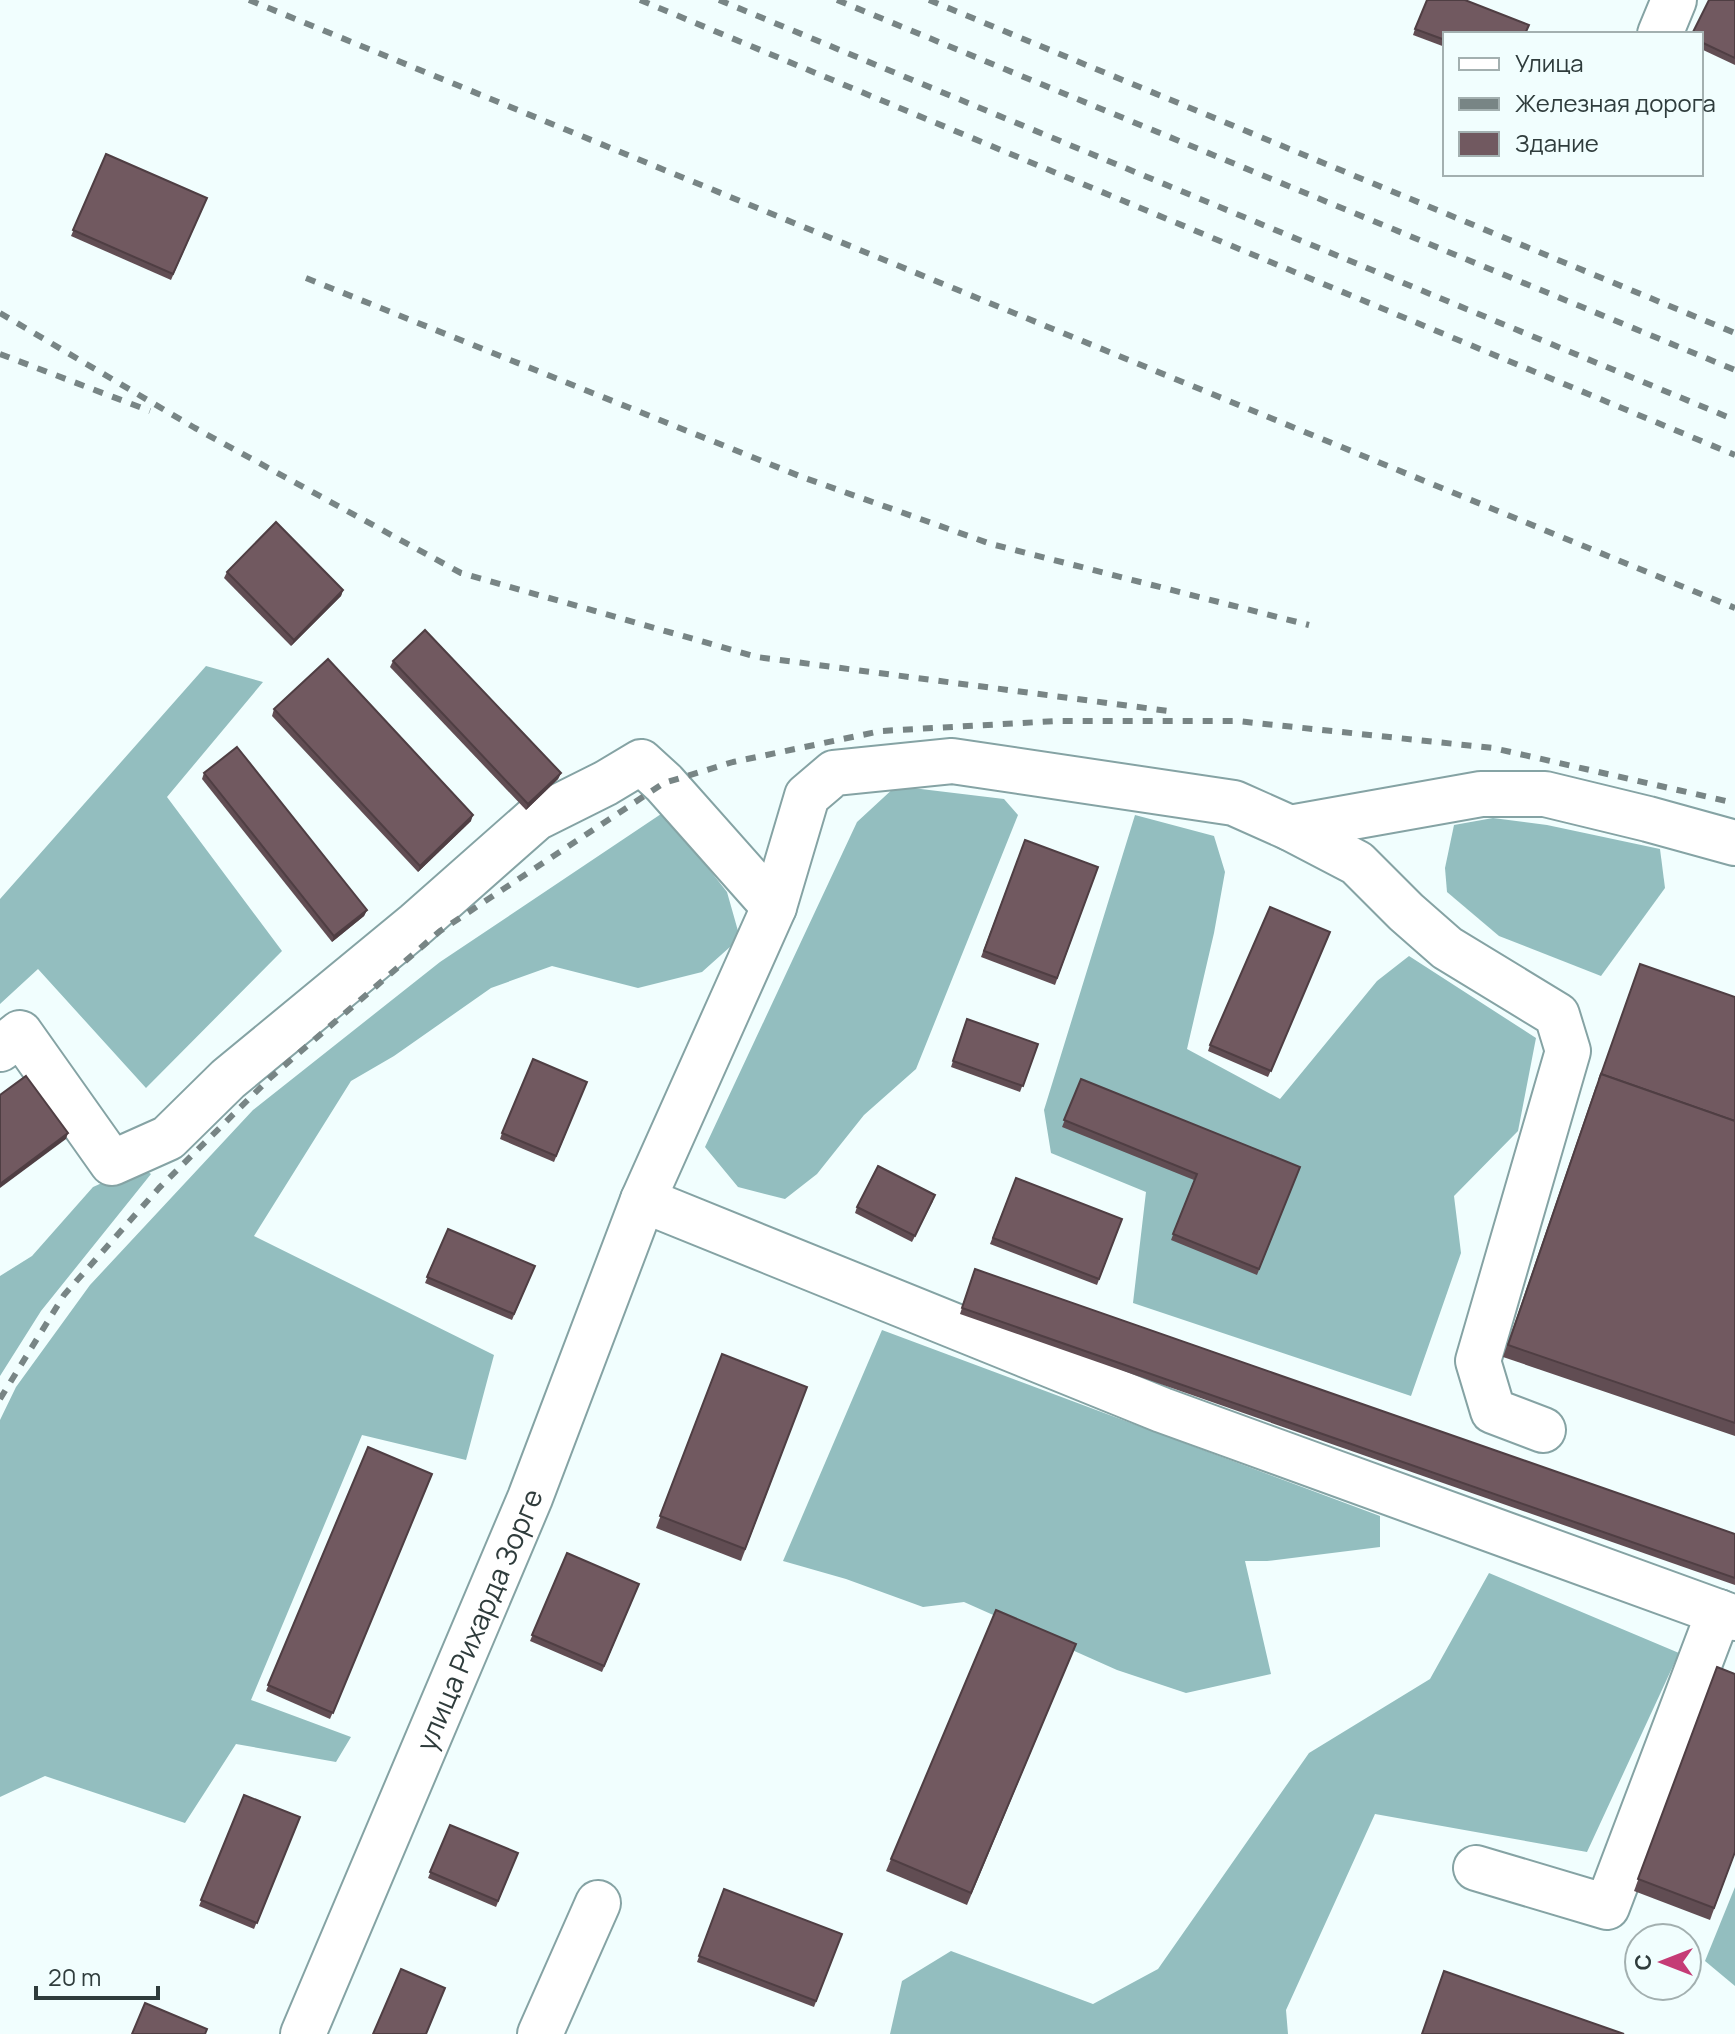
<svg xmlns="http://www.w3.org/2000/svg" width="1735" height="2034" viewBox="0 0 1735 2034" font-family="Manrope,sans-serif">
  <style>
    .forest { fill: #93bebf }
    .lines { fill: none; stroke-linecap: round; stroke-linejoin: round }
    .minor-casing { stroke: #85a3a4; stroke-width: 48 }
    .minor { stroke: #fff; stroke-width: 44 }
    .rail { stroke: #788585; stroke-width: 6; stroke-dasharray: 10 10; stroke-linecap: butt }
    .wall { fill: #614d53 }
    .shaded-wall { fill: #4f3e43 }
    .building { fill: #715960; stroke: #4f3e43; stroke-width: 2 }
    .labels { text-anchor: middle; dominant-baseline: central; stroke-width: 8; stroke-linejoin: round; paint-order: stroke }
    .street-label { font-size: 28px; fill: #2f3c3c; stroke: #f1fefe }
  </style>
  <rect width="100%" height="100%" fill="#f1fefe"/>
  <g class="forest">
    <path d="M206 666 263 682 167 797 282 951 146 1088 38 969 0 1004V899Z"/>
    <path d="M896 786 1004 799 1018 815 916 1069 864 1115 817 1174 785 1199 738 1187 705 1147 857 822Z"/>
    <path d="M664 812 727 892 740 938 702 972 638 988 552 966 491 988 394 1056 351 1081 254 1236 494 1355 466 1460 362 1435 251 1700 351 1737 336 1762 236 1744 185 1823 45 1776 0 1797V1420L16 1387 90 1285 253 1110 440 962Z"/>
    <path d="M1135 815 1214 836 1225 872 1214 933 1187 1049 1280 1099 1377 981 1409 956 1536 1038 1518 1131 1454 1196 1461 1253 1411 1396 1133 1303 1146 1192 1051 1153 1044 1110Z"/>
    <path d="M1493 818 1547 825 1660 849 1665 888 1601 976 1499 936 1447 892 1445 868 1454 825Z"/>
    <path d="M140 1166 151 1174 41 1311 0 1376V1276L32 1256 93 1187Z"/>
    <path d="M882 1330 1380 1516V1547L1267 1561H1245L1271 1674 1186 1693 1117 1670 964 1602 923 1607 846 1579 783 1561Z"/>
    <path d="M1489 1573 1679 1653 1587 1852 1375 1814 1286 2010 1288 2034H890L902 1981 951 1951 1093 2004 1158 1969 1309 1753 1430 1679Z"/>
    <path d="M1735 1887V1986L1705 1961Z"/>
  </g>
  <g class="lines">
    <g class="minor-casing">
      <g id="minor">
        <path d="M1660 34 1674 0"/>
        <path d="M1290 828 1481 794H1545L1648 819 1735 843"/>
        <path d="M0 1049 20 1033 112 1163 168 1138 228 1079 416 924 536 818 606 783 641 762 664 783 774 907"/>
        <path d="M643 1200 1162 1410 1735 1618"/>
        <path d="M1476 1868 1607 1907 1719 1612"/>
        <path id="s1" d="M303 2034 530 1498 643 1200 774 907 807 796 834 773 952 761 1234 803 1290 828 1357 863 1406 912 1447 948 1557 1015 1568 1051 1478 1361 1493 1411 1543 1430"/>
        <path d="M540 2034 598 1903"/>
      </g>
    </g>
    <use href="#minor" class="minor"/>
    <g class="rail">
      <path d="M249 0 1735 608"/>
      <path d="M640 0 1735 455"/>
      <path d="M719 0 1735 420"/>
      <path d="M837 0 1735 370"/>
      <path d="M929 0 1735 333"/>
      <path d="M306 278 802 477 991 544 1309 625"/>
      <path d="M0 313 195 428 461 573 757 657 1176 712"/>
      <path d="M0 354 150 411"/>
      <path d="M0 1399 64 1295 159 1188 270 1078 440 931 664 783 733 762 881 731 1057 721H1237L1493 748 1735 803"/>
    </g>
  </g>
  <g class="wall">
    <path d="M1735 0V65L1701 49V34Z"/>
    <path d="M1415 29 1445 34V47L1413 35Z"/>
    <path d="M106 154 207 198 171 280 71 236Z"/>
    <path d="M227 572 343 590 341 596 291 646 224 578Z"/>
    <path d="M393 661 561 773 558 779 526 810 390 667Z"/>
    <path d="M274 709 471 821 418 872 272 716Z"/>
    <path d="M204 773 367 910 364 916 332 942 202 779Z"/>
    <path d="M1025 840 1098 867 1055 985 981 957Z"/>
    <path d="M1330 932 1268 1077 1208 1051 1210 1045Z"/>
    <path d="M1735 997V1436L1503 1357 1596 1086Z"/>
    <path d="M967 1019 1038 1044 1020 1092 951 1067Z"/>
    <path d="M1081 1079 1300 1167 1257 1275 1171 1240 1194 1180 1062 1127Z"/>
    <path d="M587 1082 554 1162 500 1139 502 1133Z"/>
    <path d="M1016 1178 1122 1219 1097 1285 990 1244Z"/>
    <path d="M933 1201 912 1242 855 1213 857 1207Z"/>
    <path d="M448 1229 535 1266 512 1320 425 1283Z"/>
    <path d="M975 1269 1735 1534V1585L960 1314Z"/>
    <path d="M722 1354 807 1387 741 1561 656 1528Z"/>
    <path d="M368 1447 432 1474 330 1719 266 1691Z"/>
    <path d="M567 1553 639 1584 602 1672 530 1641Z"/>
    <path d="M1076 1644 967 1905 886 1871 891 1859Z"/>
    <path d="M1717 1667 1735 1852 1710 1920 1634 1891Z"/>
    <path d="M244 1795 300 1817 254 1929 199 1906Z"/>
    <path d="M450 1825 518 1853 496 1907 428 1878Z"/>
    <path d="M724 1889 842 1934 814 2007 697 1962Z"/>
  </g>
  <g class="shaded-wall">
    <path d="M343 590 341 596 291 646 294 640Z"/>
    <path d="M561 773 558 779 526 810 528 804Z"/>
    <path d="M473 815 471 821 418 872 420 866Z"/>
    <path d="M367 910 364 916 332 942 334 936Z"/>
    <path d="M68 1133 66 1139 0 1188V1184Z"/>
  </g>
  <g class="building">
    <path d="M1427 0H1465L1529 25 1525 34H1445V40L1415 29Z"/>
    <path d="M1709 0H1735V58L1701 42V34H1692Z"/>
    <path d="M106 154 207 198 173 274 73 230Z"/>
    <path d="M276 522 343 590 294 640 227 572Z"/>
    <path d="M425 630 561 773 528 804 393 661Z"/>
    <path d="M328 659 473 815 420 866 274 709Z"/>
    <path d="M237 747 367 910 334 936 204 773Z"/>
    <path d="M1025 840 1098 867 1057 978 984 951Z"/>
    <path d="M1270 907 1330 932 1271 1071 1210 1045Z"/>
    <path d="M1640 964 1735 997V1121L1601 1074 1599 1080Z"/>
    <path d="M967 1019 1038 1044 1023 1086 953 1061Z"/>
    <path d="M533 1059 587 1082 556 1156 502 1133Z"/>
    <path d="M1601 1074 1735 1121V1423L1508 1345Z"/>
    <path d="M26 1076 68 1133 0 1184V1095Z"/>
    <path d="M1081 1079 1300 1167 1259 1269 1173 1234 1197 1174 1064 1120Z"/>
    <path d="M878 1166 935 1195 915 1236 857 1207Z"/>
    <path d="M1016 1178 1122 1219 1099 1279 993 1238Z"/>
    <path d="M448 1229 535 1266 514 1314 427 1277Z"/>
    <path d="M975 1269 1735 1534V1578L962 1308Z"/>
    <path d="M722 1354 807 1387 745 1549 660 1516Z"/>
    <path d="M368 1447 432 1474 333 1713 268 1685Z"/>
    <path d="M567 1553 639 1584 604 1666 532 1635Z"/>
    <path d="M996 1610 1076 1644 971 1893 891 1859Z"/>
    <path d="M1717 1667 1735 1674V1852L1714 1908 1638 1879Z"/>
    <path d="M244 1795 300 1817 257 1923 201 1900Z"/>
    <path d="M450 1825 518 1853 498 1901 430 1872Z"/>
    <path d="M724 1889 842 1934 816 2001 699 1956Z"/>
    <path d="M401 1969 445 1988 426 2034H373Z"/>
    <path d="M1444 1971 1624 2034H1422Z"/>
    <path d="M145 2003 207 2029 205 2034H132Z"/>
  </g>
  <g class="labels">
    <g class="street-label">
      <text stroke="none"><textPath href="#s1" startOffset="450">улица Рихарда Зорге</textPath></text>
    </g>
  </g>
  <rect x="1443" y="32" width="260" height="144" fill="#f1fefe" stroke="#a3b0b0" stroke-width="2"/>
  <rect x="1459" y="58" width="40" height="12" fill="#ffffff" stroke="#a3b0b0" stroke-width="2"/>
  <text x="1515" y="72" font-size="24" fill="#2f3c3c">Улица</text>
  <rect x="1459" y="98" width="40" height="12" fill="#788585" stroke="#a3b0b0" stroke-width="2"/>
  <text x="1515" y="112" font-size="24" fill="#2f3c3c">Железная дорога</text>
  <rect x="1459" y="132" width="40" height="24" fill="#715960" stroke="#a3b0b0" stroke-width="2"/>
  <text x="1515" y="152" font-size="24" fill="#2f3c3c">Здание</text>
  <g transform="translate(1663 1962) rotate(270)"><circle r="38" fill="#f1fefe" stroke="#a3b0b0" stroke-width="2"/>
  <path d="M0-6L14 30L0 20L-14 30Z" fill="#c53c76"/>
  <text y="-12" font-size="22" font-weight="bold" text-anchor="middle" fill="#2f3c3c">С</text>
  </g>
  <path d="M36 1986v12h122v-12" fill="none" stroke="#2f3c3c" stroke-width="4"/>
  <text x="48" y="1986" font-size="24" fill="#2f3c3c" stroke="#f1fefe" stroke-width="6" paint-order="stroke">20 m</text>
</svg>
